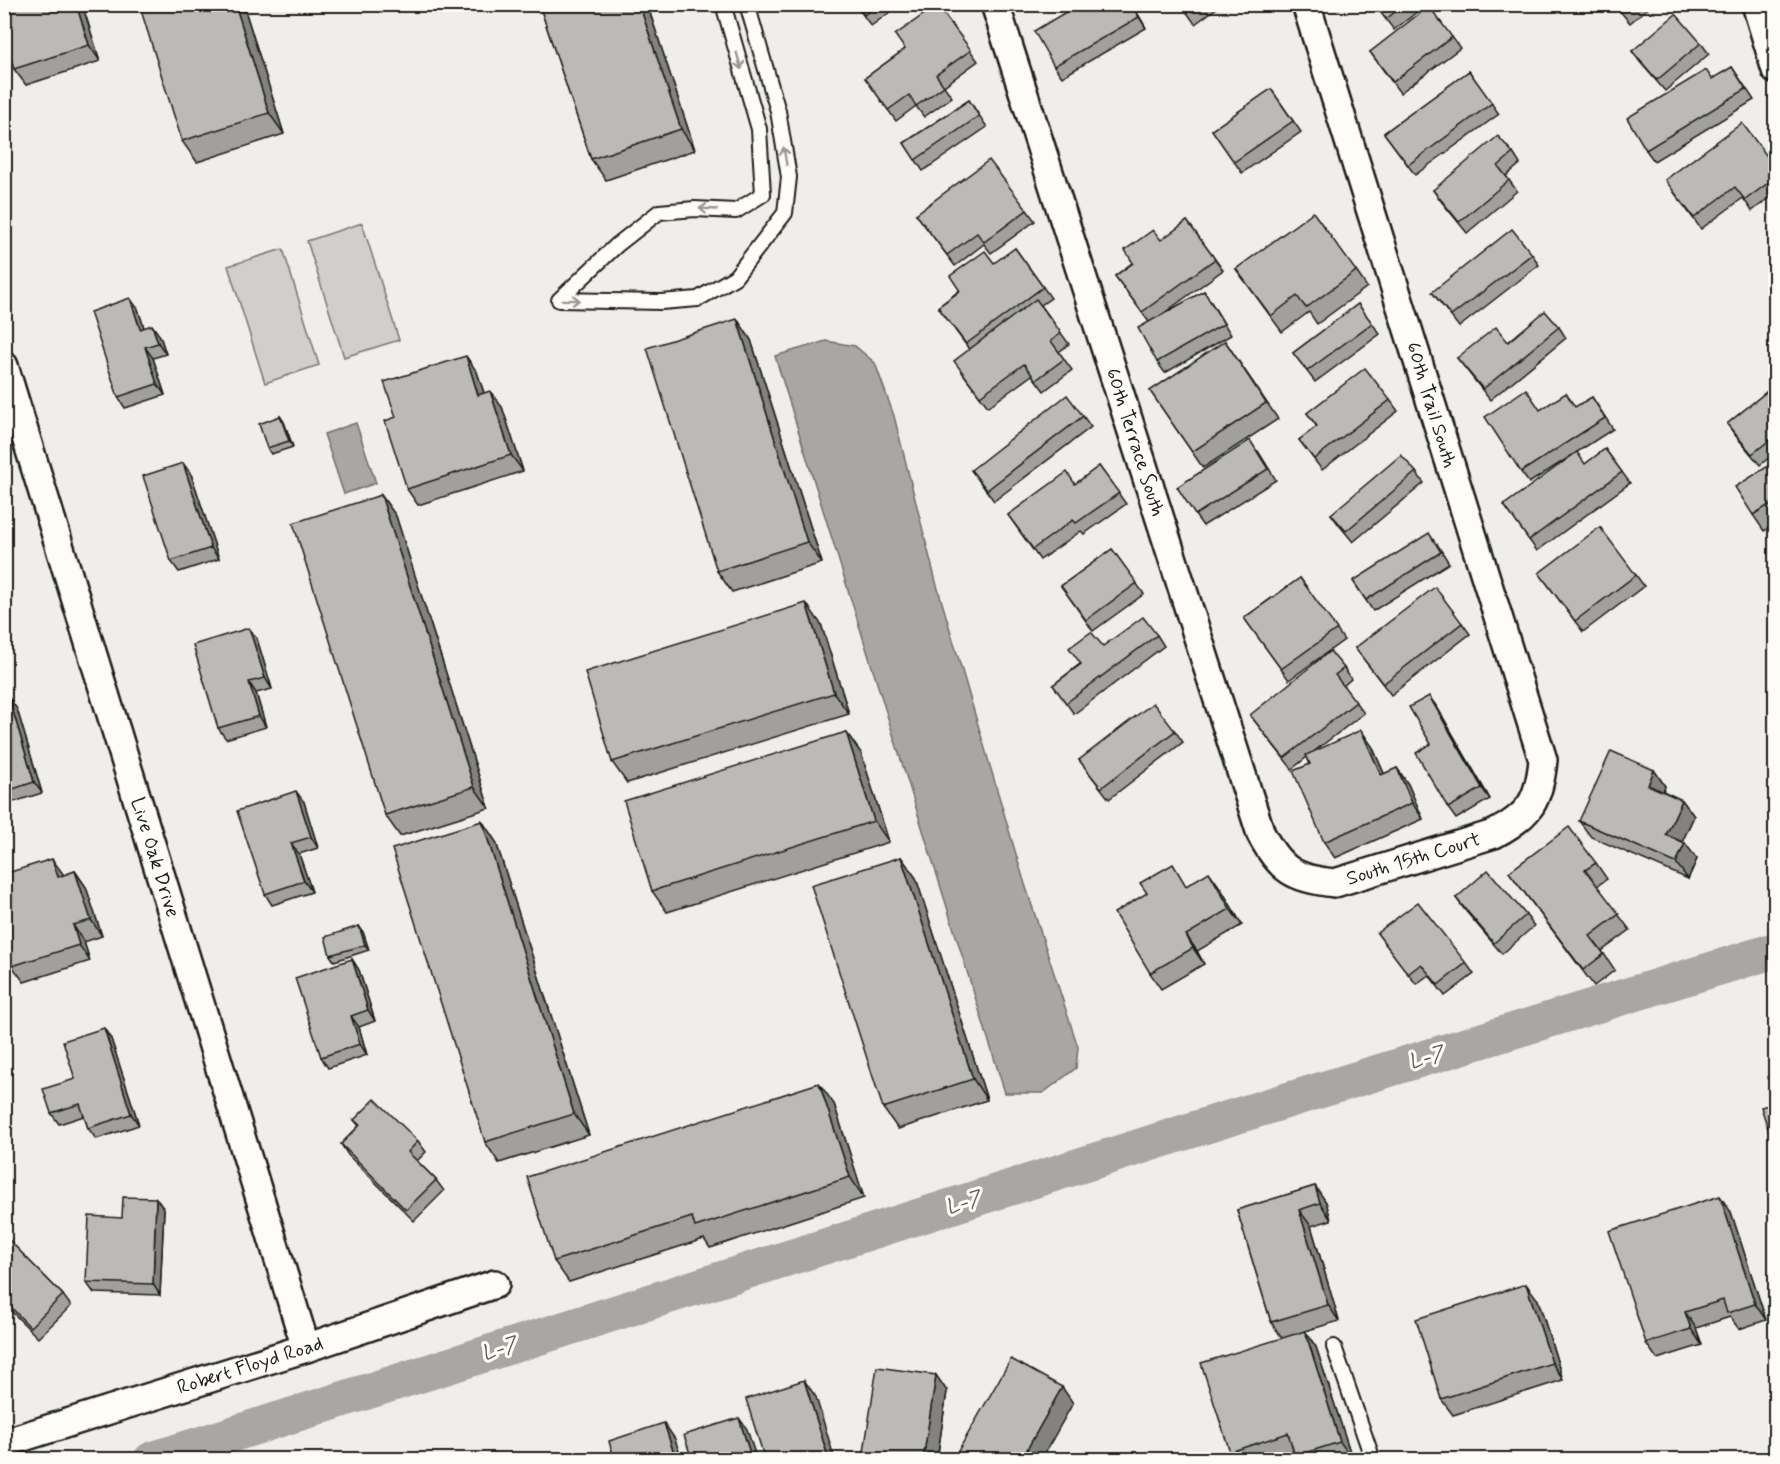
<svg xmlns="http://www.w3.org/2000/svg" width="1780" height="1464" viewBox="0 0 1780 1464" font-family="Mynerve,sans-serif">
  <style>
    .garden { fill: #d0cfcc; stroke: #767674; stroke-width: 1.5 }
    .water { fill: #a8a7a3; stroke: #706f6d; stroke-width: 1.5 }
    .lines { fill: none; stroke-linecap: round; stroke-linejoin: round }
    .canal { stroke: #a8a7a3; stroke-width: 36 }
    .service-casing { stroke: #1c1c1c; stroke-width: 18 }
    .minor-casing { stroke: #1c1c1c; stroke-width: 32 }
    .service { stroke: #fdfcf7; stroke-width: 14 }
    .minor { stroke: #fdfcf7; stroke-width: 27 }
    .wall { fill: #a1a09d; stroke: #1c1c1c; stroke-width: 1.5 }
    .shaded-wall { fill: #83827f; stroke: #1c1c1c; stroke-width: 1.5 }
    .building { fill: #bbbab6; stroke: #1c1c1c; stroke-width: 1.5 }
    .oneway { stroke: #989794 }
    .labels { text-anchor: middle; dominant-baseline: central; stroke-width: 6; stroke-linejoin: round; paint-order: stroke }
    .street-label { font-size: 20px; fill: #1c1c1c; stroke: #fdfcf7 }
    .water-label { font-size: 21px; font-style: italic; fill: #5b5b59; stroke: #fdfcf7 }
  </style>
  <rect width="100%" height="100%" fill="#f0eeea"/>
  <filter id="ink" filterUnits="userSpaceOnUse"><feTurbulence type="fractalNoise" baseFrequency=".0167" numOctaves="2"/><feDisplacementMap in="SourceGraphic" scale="12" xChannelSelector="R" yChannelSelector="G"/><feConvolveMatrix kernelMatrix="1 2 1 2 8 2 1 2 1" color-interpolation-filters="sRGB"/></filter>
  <g filter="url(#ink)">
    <g class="garden">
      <path d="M362 223 399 340 344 357 307 241Z"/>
      <path d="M283 249 319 365 265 383 228 266Z"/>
    </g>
    <g class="water">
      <path d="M826 341 855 346 875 363 894 416 936 582 1023 878 1078 1047 1076 1068 1043 1093H1005L775 356Z"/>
      <path d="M356 423 376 483 344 494 324 434Z"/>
    </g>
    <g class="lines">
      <path class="canal" d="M151 1460 1230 1118 1776 950"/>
      <g class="service-casing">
        <g id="service">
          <path d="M723 4 759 129 763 194 736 211 695 209 659 212 617 245 559 300 661 302 698 299 735 277 785 213 789 177 778 111 747 4"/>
          <path d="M1334 1347 1373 1460"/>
        </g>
      </g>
      <g class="minor-casing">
        <g id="minor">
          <path id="s1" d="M995 4 1261 834C1280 870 1294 879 1335 883L1494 834C1530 815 1539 801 1543 760L1306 4"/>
          <path d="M1756 4 1776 70"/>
          <path id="s2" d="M4 366 306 1348"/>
          <path id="s3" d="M4 1443 306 1348 495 1284"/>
        </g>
      </g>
      <use href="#service" class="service"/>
      <use href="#minor" class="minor"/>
    </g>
    <g class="wall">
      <path d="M82 4 100 61 26 85 14 69Z"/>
      <path d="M243 4 284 134 197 162 182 141Z"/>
      <path d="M539 4H647L695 150 606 180 591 159Z"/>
      <path d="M855 4H901L871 26Z"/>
      <path d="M1132 4 1146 28 1062 77 1054 66Z"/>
      <path d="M1181 4H1222L1195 24Z"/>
      <path d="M1374 4H1427L1394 30Z"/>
      <path d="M1614 4H1653L1630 23Z"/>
      <path d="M937 5 978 61 944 86 952 97 924 117 916 106 896 121 865 78 905 49Z"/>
      <path d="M1452 37 1460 48 1400 93 1370 52Z"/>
      <path d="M1701 43 1709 54 1665 91 1640 62 1632 51Z"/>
      <path d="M1732 67 1754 100 1654 161 1646 150 1712 79Z"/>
      <path d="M1469 71 1499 114 1415 175 1384 133Z"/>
      <path d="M1271 89 1301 132 1242 173 1212 130Z"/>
      <path d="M969 100 987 127 923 171 904 143Z"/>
      <path d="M1513 153 1520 164 1506 176 1517 191 1467 233 1441 201 1433 190Z"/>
      <path d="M1776 168V193L1752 211 1743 198 1701 229 1673 191Z"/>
      <path d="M1027 210 1035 221 991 253 984 244 955 266 916 214Z"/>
      <path d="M1187 221 1223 270 1160 316 1204 291 1211 302 1231 335 1165 373 1157 362 1149 322 1115 276Z"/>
      <path d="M1015 248 1051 298 1041 305 1069 344 1059 352 1072 370 1044 391 1032 375 988 407 962 372 969 349 938 307Z"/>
      <path d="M1532 254 1539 265 1459 327 1432 292Z"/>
      <path d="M1236 269 1356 271 1367 287 1317 324 1309 312 1282 332Z"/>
      <path d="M1358 304 1380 334 1315 382 1293 353Z"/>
      <path d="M138 309 144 328 160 336 166 354 153 358 165 395 125 408 118 397Z"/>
      <path d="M737 319 751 340 822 563 732 592 717 571Z"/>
      <path d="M1559 327 1566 338 1490 400 1457 358Z"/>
      <path d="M1225 341 1278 419 1203 468 1150 391Z"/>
      <path d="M477 372 484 393 502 407 523 471 418 505 407 489Z"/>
      <path d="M1776 384V452L1760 465 1735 435 1727 424Z"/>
      <path d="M1592 397 1613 429 1529 483 1521 472 1540 410 1576 407Z"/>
      <path d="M1390 400 1398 411 1322 470 1299 440 1317 427 1307 413Z"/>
      <path d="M280 416 284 422 293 447 271 454 267 448Z"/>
      <path d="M1083 416 1091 427 994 501 971 470Z"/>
      <path d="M1605 449 1630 483 1537 551 1504 505 1585 464Z"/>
      <path d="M1258 451 1276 480 1203 526 1195 515Z"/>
      <path d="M1776 461V524L1764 531 1753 515Z"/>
      <path d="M1099 466 1126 504 1084 534 1081 531 1040 560 1008 515 1075 484Z"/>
      <path d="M1416 472 1424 483 1353 542 1339 525 1331 514Z"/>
      <path d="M191 474 219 559 179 572 171 561Z"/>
      <path d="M381 495 396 516 489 808 400 836 385 815Z"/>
      <path d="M1437 544 1449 563 1373 611 1353 581Z"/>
      <path d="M1112 549 1144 594 1093 631 1061 586Z"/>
      <path d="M1539 573 1636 575 1644 586 1583 632Z"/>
      <path d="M1300 578 1344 640 1289 680 1244 618Z"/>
      <path d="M1462 623 1470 634 1391 695 1355 648Z"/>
      <path d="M821 624 849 714 627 783 612 762Z"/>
      <path d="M1157 635 1164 646 1074 714 1053 685 1103 646Z"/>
      <path d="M257 639 272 689 256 693 266 727 226 739 218 728Z"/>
      <path d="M1344 668 1351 679 1343 686 1364 713 1316 750 1372 746 1384 774 1397 768 1408 784 1423 819 1335 858 1324 842 1310 764 1307 757 1292 769 1250 715Z"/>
      <path d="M9 698 17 709 42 793 4 805V700Z"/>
      <path d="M1437 707 1490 799 1456 819 1448 808 1431 744Z"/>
      <path d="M1175 731 1183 742 1109 799 1079 760Z"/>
      <path d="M846 732 861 753 889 842 667 912 652 891Z"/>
      <path d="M1654 770 1665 786 1663 791 1682 800 1694 816 1682 842 1697 859 1688 879 1591 837 1579 821Z"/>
      <path d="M304 802 318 848 299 854 312 892 272 905 265 894Z"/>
      <path d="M482 821 496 842 589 1135 499 1163 485 1142Z"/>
      <path d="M901 857 916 878 987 1100 898 1129 883 1108Z"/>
      <path d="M1596 863 1607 879 1597 886 1630 930 1602 951 1615 970 1594 986 1509 872Z"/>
      <path d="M75 871 86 887 102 936 84 942 90 961 24 982 12 966 64 875Z"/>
      <path d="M1188 885 1221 889 1242 925 1197 951 1204 964 1161 989 1150 973Z"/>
      <path d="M1456 898 1526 915 1534 926 1502 954 1464 909Z"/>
      <path d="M359 926 363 932 369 950 334 961 330 955Z"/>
      <path d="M1377 933 1466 963 1474 974 1445 996 1429 975 1416 984Z"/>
      <path d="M352 959 359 970 375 1021 359 1027 367 1055 328 1068 321 1057Z"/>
      <path d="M111 1039 139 1125 96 1139 88 1128 84 1116 59 1124 51 1113 75 1079Z"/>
      <path d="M834 1104 864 1198 710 1248 704 1239 569 1282 554 1261Z"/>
      <path d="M354 1120 418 1141 426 1152 417 1161 436 1180 444 1191 414 1221 348 1155 341 1144 359 1126Z"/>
      <path d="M1315 1186 1326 1202 1331 1220 1311 1226 1339 1321 1305 1331 1316 1347 1352 1458 1346 1460H1297L1293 1451 1267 1460H1235L1230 1452 1282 1338 1271 1322 1237 1210Z"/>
      <path d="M164 1209 160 1295 94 1293 86 1282 122 1218Z"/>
      <path d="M1731 1212 1766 1320 1739 1329 1730 1317 1696 1328 1702 1345 1657 1359 1646 1343Z"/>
      <path d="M4 1235 63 1295 71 1306 38 1338 4 1304Z"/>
      <path d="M1538 1300 1563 1380 1453 1415 1441 1399Z"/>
      <path d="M947 1391 937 1460H870L864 1452Z"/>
    </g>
    <g class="shaded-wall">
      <path d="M76 4H82L100 61 89 45Z"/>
      <path d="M235 4H243L284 134 269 113Z"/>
      <path d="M639 4H647L695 150 681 129Z"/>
      <path d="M1131 4H1132L1146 28 1139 17Z"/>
      <path d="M130 298 138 309 148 340 140 329Z"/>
      <path d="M737 319 751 340 822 563 807 542Z"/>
      <path d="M152 325 160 336 166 354 158 343Z"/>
      <path d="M145 347 153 358 165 395 157 384Z"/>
      <path d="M466 356 477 372 490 411 478 395Z"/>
      <path d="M490 391 502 407 523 471 511 455Z"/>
      <path d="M280 416 284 422 293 447 289 441Z"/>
      <path d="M183 463 191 474 219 559 211 548Z"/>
      <path d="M381 495 396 516 489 808 474 787Z"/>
      <path d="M806 603 821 624 849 714 834 693Z"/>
      <path d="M249 628 257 639 272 689 265 678Z"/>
      <path d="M249 682 256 693 266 727 259 716Z"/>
      <path d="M1429 696 1437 707 1490 799 1482 788Z"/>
      <path d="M9 698 17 709 42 793 34 782Z"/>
      <path d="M1361 730 1372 746 1392 791 1381 775Z"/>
      <path d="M846 732 861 753 889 842 874 821Z"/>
      <path d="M1397 768 1408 784 1423 819 1412 803Z"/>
      <path d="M1654 770 1665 786 1659 801 1648 785Z"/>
      <path d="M296 791 304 802 318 848 311 837Z"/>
      <path d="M1682 800 1694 816 1678 851 1666 835Z"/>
      <path d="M482 821 496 842 589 1135 574 1114Z"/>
      <path d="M291 843 299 854 312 892 304 881Z"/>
      <path d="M1685 843 1697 859 1688 879 1676 863Z"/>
      <path d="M901 857 916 878 987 1100 973 1079Z"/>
      <path d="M52 859 64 875 69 893 58 877Z"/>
      <path d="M75 871 86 887 102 936 91 920Z"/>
      <path d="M1209 872 1221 889 1242 925 1230 909Z"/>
      <path d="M73 925 84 942 90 961 79 945Z"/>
      <path d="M359 926 363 932 369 950 365 945Z"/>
      <path d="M1186 935 1197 951 1204 964 1193 948Z"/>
      <path d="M352 959 359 970 375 1021 368 1010Z"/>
      <path d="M351 1016 359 1027 367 1055 360 1044Z"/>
      <path d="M104 1028 111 1039 139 1125 131 1114Z"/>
      <path d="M819 1083 834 1104 864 1198 850 1177Z"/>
      <path d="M1315 1186 1326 1202 1331 1220 1320 1203Z"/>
      <path d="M1720 1196 1731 1212 1766 1320 1755 1304Z"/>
      <path d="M156 1198 164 1209 160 1295 153 1284Z"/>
      <path d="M1299 1210 1311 1226 1339 1321 1328 1305Z"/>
      <path d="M1526 1284 1538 1300 1563 1380 1552 1363Z"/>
      <path d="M1685 1312 1696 1328 1702 1345 1691 1329Z"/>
      <path d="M1305 1331 1316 1347 1352 1458 1340 1442Z"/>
      <path d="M936 1375 947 1391 937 1460H923Z"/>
      <path d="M804 1380 816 1397 835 1460H829Z"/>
      <path d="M1062 1387 1073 1403 1041 1460H1021Z"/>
      <path d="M739 1418 747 1429 757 1460H752Z"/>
      <path d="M664 1423 675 1439 682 1460H676Z"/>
    </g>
    <g class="building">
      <path d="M4 4H76L89 45 14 69 4 38Z"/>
      <path d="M139 4H235L269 113 182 141Z"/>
      <path d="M539 4H639L681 129 591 159Z"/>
      <path d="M855 4H879L864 15Z"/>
      <path d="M1079 4H1131L1139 17 1054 66 1034 31Z"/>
      <path d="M1181 4H1199L1187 13Z"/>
      <path d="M1375 4H1405L1386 19Z"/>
      <path d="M937 5 971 50 936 75 944 86 916 106 909 95 888 110 865 78 905 49 895 35Z"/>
      <path d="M1429 6 1452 37 1393 82 1370 52Z"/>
      <path d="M1676 14 1701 43 1657 80 1632 51Z"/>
      <path d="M1732 67 1746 89 1646 150 1627 118 1706 70 1712 79Z"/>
      <path d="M1469 71 1492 103 1408 165 1384 133Z"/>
      <path d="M1271 89 1293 121 1234 162 1212 130Z"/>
      <path d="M969 100 979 116 915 160 904 143Z"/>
      <path d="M1742 123 1776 168V177L1745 200 1735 187 1694 218 1665 180Z"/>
      <path d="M1498 136 1513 153 1498 166 1509 180 1459 222 1433 190Z"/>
      <path d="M989 160 1027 210 984 242 977 233 947 255 916 214Z"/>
      <path d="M1313 212 1356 271 1306 308 1297 296 1271 316 1236 269Z"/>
      <path d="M1187 221 1215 259 1142 312 1115 276 1133 263 1125 250 1153 230 1161 240Z"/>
      <path d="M1512 229 1532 254 1451 316 1432 292Z"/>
      <path d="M1015 248 1043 287 966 344 938 307 960 291 950 276 985 251 994 263Z"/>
      <path d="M1204 291 1224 324 1157 362 1138 328Z"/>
      <path d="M130 298 140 329 152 325 158 343 145 347 157 384 118 397 90 312Z"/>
      <path d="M1036 299 1061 333 1051 341 1064 359 1036 380 1024 364 980 396 954 361Z"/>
      <path d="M1358 304 1372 323 1307 371 1293 353Z"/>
      <path d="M1545 311 1559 327 1483 389 1457 358 1496 327 1508 342Z"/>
      <path d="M737 319 807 542 717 571 647 348Z"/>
      <path d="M1225 341 1266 403 1192 452 1150 391Z"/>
      <path d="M466 356 478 395 490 391 511 455 407 489 385 421 396 417 384 382Z"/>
      <path d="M1365 368 1390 400 1314 459 1299 440 1317 426 1307 413Z"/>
      <path d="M1776 384V435L1752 454 1727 424Z"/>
      <path d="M1526 389 1540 410 1566 393 1575 407 1592 397 1605 418 1521 472 1485 417Z"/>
      <path d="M1067 395 1083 416 987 490 971 470Z"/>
      <path d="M280 416 289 441 267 448 259 424Z"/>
      <path d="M1250 440 1268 469 1195 515 1177 487Z"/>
      <path d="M1605 449 1622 472 1529 540 1504 505 1577 452 1585 464Z"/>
      <path d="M1401 455 1416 472 1346 531 1331 514Z"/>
      <path d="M1776 461V508L1772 503 1753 515 1735 487Z"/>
      <path d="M183 463 211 548 171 561 143 476Z"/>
      <path d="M1099 466 1119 493 1076 523 1073 520 1033 549 1008 515 1067 472 1075 484Z"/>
      <path d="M381 495 474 787 385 815 293 523Z"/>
      <path d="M1600 527 1636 575 1575 621 1539 573Z"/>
      <path d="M1429 533 1441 552 1366 600 1353 581Z"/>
      <path d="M1112 549 1137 583 1086 620 1061 586Z"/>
      <path d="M1300 578 1337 629 1281 669 1244 618Z"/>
      <path d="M1435 587 1462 623 1383 684 1355 648Z"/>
      <path d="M806 603 834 693 612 762 585 672Z"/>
      <path d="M1143 617 1157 635 1066 703 1053 685 1081 664 1069 648 1091 632 1103 646Z"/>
      <path d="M249 628 265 678 249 682 259 716 218 728 193 645Z"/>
      <path d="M1330 651 1344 668 1335 675 1356 702 1284 758 1250 715Z"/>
      <path d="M1429 696 1482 788 1448 808 1416 753 1431 744 1409 707Z"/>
      <path d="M9 698 34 782 4 792V700Z"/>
      <path d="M1153 703 1175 731 1101 788 1079 760Z"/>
      <path d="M1361 730 1381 775 1397 768 1412 803 1324 842 1293 771 1310 764 1306 755Z"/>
      <path d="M846 732 874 821 652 891 624 801Z"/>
      <path d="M1611 751 1654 770 1648 785 1682 800 1666 835 1685 843 1676 863 1579 821Z"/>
      <path d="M296 791 311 837 291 843 304 881 265 894 237 811Z"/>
      <path d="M482 821 574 1114 485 1142 392 849Z"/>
      <path d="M1569 827 1596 863 1585 870 1619 914 1590 936 1604 954 1583 970 1509 872Z"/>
      <path d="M901 857 973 1079 883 1108 811 885Z"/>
      <path d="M52 859 58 877 75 871 91 920 73 925 79 945 12 966 4 941V874Z"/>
      <path d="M1173 864 1186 886 1209 872 1230 909 1186 935 1193 948 1150 973 1114 913 1147 893 1140 883Z"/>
      <path d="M1488 870 1526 915 1494 943 1456 898Z"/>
      <path d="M1418 902 1466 963 1438 985 1421 964 1408 974 1377 933Z"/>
      <path d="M359 926 365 945 330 955 325 937Z"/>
      <path d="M352 959 368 1010 351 1016 360 1044 321 1057 295 978Z"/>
      <path d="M104 1028 131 1114 88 1128 80 1104 51 1113 43 1089 75 1079 63 1041Z"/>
      <path d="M819 1083 850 1177 695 1227 692 1217 554 1261 527 1177Z"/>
      <path d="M375 1099 418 1141 408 1152 436 1180 406 1210 341 1144 360 1125 354 1120Z"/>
      <path d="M1776 1103V1153L1761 1107Z"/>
      <path d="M1315 1186 1320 1203 1299 1210 1328 1305 1271 1322 1237 1210Z"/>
      <path d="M1720 1196 1755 1304 1727 1313 1723 1300 1685 1312 1691 1329 1646 1343 1609 1231Z"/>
      <path d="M123 1197 156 1198 153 1284 86 1282 89 1216 122 1218Z"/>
      <path d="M4 1235 63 1295 30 1327 4 1300Z"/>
      <path d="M1526 1284 1552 1363 1441 1399 1416 1319Z"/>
      <path d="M1305 1331 1340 1442 1295 1456 1288 1433 1230 1452 1201 1363Z"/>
      <path d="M1011 1359 1062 1387 1021 1460H953Z"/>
      <path d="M877 1367 936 1375 923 1460H887V1455L864 1452Z"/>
      <path d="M804 1380 829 1460H765L746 1399Z"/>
      <path d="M739 1418 752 1460H692L684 1435Z"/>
      <path d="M664 1423 676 1460H614L609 1441Z"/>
    </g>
    <defs><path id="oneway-shaft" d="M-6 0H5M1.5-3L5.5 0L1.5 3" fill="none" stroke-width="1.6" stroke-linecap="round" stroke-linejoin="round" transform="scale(1.5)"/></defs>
    <g class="oneway">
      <use href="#oneway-shaft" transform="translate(739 61) rotate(74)"/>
      <use href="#oneway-shaft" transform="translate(785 156) rotate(-100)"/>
      <use href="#oneway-shaft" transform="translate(708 209) rotate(-177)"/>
      <use href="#oneway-shaft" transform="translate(571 300) rotate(1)"/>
    </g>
  </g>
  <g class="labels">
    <g class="street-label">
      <text transform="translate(1431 405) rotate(73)">60th Trail South</text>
      <text stroke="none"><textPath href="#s1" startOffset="460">60th Terrace South</textPath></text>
      <text stroke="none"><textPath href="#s2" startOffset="514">Live Oak Drive</textPath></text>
      <text stroke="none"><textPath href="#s1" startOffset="1048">South 15th Court</textPath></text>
      <text stroke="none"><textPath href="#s3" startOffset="258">Robert Floyd Road</textPath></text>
    </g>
    <g class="water-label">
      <text transform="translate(1426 1058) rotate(-17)">L-7</text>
      <text transform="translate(963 1203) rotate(-18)">L-7</text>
      <text transform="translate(499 1349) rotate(-18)">L-7</text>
    </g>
  </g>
  <rect width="1780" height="1464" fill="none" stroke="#fdfcf7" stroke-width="24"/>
  <rect x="12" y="12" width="1756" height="1440" fill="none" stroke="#1c1c1c" stroke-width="2" filter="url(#ink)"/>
</svg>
